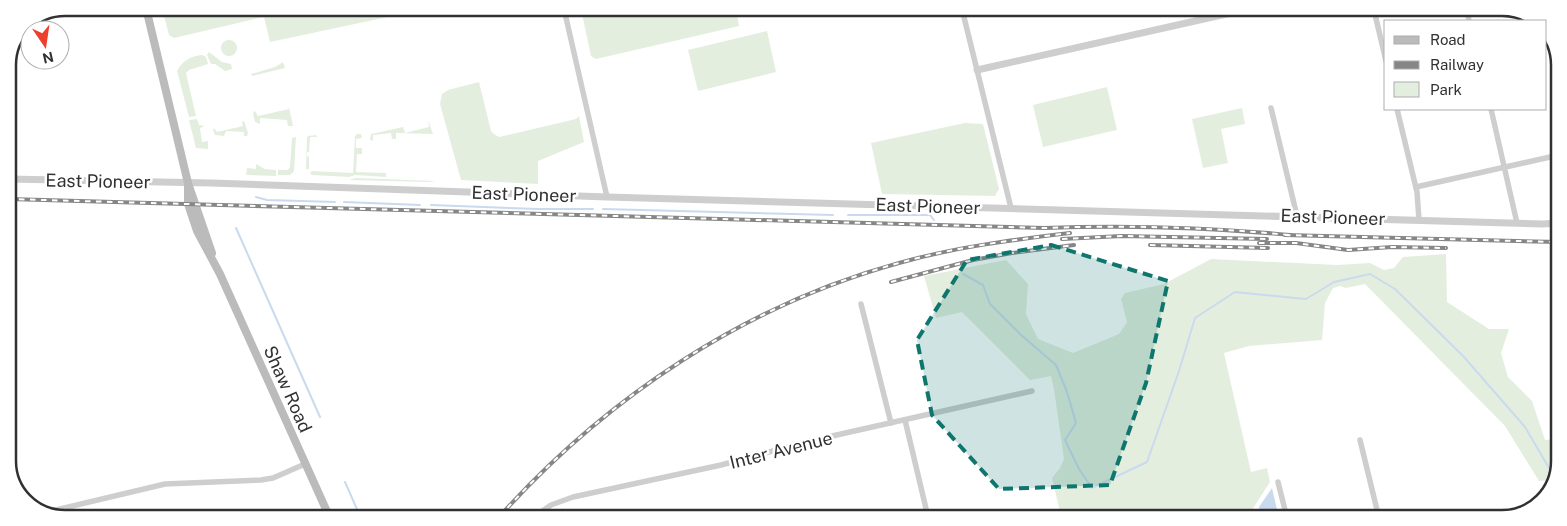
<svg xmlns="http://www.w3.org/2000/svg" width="1567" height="526" viewBox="0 0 1567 526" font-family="'Public Sans',sans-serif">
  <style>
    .green { fill: #e4eedf }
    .water { fill: #cadaee }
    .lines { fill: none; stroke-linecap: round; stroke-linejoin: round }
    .stream { stroke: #cadaee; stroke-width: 2 }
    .minor { stroke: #cecece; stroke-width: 5.5 }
    .tertiary { stroke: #cecece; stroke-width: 7 }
    .secondary { stroke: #bbb; stroke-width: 8 }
    .rail-casing { stroke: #868686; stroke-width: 4 }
    .rail { stroke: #fff; stroke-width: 2; stroke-dasharray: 5.5; stroke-linecap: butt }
    .marked { fill: #0f766e; fill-opacity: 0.2; stroke: #0f766e; stroke-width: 4; stroke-dasharray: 10 6; stroke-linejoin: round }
    .labels { text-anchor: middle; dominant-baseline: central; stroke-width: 5; stroke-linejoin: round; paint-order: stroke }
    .street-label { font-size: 18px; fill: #313131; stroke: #fff }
    .rim { fill: none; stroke: #313131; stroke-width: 2.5 }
  </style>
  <rect width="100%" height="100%" fill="#fff"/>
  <g class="green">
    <path d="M162 8H430L270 42 264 17 174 38 169 35Z"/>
    <path d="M581 9H736L739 26 596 59 591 56Z"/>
    <path d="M767 31 776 72 698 91 688 50Z"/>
    <circle cx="229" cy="48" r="8"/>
    <path d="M209 52 222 62 231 64 232 69 225 71 215 64H211L207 55Z"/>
    <path d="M202 55 206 57 208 64 189 70 186 73 196 116 189 117 177 71C182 61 191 56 202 55Z"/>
    <path d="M283 62 285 68 252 76 251 74 275 67Z"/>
    <path d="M479 82 491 131 494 134 499 137 576 119 579 116 584 142 538 161V184L461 180 440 104 442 94 448 90Z"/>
    <path d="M1107 87 1117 130 1043 147 1033 105Z"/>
    <path d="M288 103 293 126H288L287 120 260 118V124L255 122 253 113 255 111 258 116 289 109Z"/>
    <path d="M1242 108 1245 124 1221 129 1228 163 1203 168 1192 119Z"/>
    <path d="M197 119 199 125 205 126 200 128 202 142 208 141V149L196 148 189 120Z"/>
    <path d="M428 120 433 134 396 133V139H392L391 133 373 135V141L370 140 371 134 403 127 405 133 429 127Z"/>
    <path d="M244 121 248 133 247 136H244V132L226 131 224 136 215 135 213 130 214 128 217 132 243 126 242 122Z"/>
    <path d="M965 123 983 124 999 189 995 196 882 194 871 143Z"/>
    <path d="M357 134H361L362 138 356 139V148H362V154H357L356 172 386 173V177L355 175 349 177 312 175 310 173 312 171 353 173 355 136Z"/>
    <path d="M316 135 317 137H310L309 152H307V156L309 157V169H306L307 138 308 136Z"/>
    <path d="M296 137 294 171 290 175H278V170H288L290 167 292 138Z"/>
    <path d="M256 164 265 169 276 170V176L246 175 247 168 256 169Z"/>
    <path d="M356 178 435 181 430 182 349 180Z"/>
    <path d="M1446 254 1447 302 1489 329H1509L1501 353 1508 377 1532 401 1545 440 1557 439 1556 480 1539 481 1505 426 1365 284 1346 288 1340 286 1333 288 1325 303 1322 340 1249 346 1224 353 1251 472 1267 468 1270 482 1250 513 1228 518H1057L1061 516 1052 478 1060 468 1064 459 1054 389 1051 376 1030 380 962 312 936 318 924 276 1006 260 1028 284 1026 314 1038 339 1073 353 1119 334 1127 322 1121 299 1125 293 1164 284 1211 259 1337 265 1370 263 1384 270 1394 268 1403 257Z"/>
  </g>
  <path class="water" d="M1272 488 1279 518H1261L1259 507Z"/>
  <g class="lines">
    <g class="stream">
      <path d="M256 197 267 200 335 202"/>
      <path d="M344 202 420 205"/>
      <path d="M431 205 538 209H593"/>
      <path d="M603 209 833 215"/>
      <path d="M848 215H930L934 220"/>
      <path d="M236 228 320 417"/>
      <path d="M963 274 983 285 990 304 1020 334 1056 365 1067 392 1076 423 1065 440 1079 469 1092 488 1147 462 1179 371 1195 318 1235 292 1306 299 1334 282 1370 274 1395 289 1464 357 1525 427 1556 480"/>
      <path d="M345 482 360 516"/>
    </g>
    <g class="minor">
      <path d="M564 9 607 197"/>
      <path d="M962 9 1011 208"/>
      <path d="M1374 10 1386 61"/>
      <path d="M1467 10 1469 21"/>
      <path d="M1271 108 1297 216"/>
      <path d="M1397 109 1417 192 1419 220"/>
      <path d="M1491 109 1517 223"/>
      <path d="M1416 187 1559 155"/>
      <path d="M861 304 891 423"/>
      <path d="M905 420 928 517"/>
      <path d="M1360 440 1379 518"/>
      <path d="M1278 482 1287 518"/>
      <path d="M43 513 165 484 261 480 273 478 305 464"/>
      <path d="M534 517 551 505 573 497 721 465 810 441 1032 391"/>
    </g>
    <g class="tertiary">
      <path d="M977 70 1244 10"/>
      <path d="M8 179 211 183 607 197 1543 224 1558 223"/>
      <path d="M1558 246V233"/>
    </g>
    <g class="secondary">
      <path d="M146 8 188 183 212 253"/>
      <path d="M188 183V204L197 231 220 274 329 516"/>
    </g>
    <g class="rail-casing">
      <g id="rail">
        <path d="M8 199 1044 228C1127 225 1206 227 1290 235"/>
        <path d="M1285 235 1558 242"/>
        <path d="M1062 239 1122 236 1267 239"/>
        <path d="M1259 243H1296L1348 250 1392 247 1446 248"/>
        <path d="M1150 245 1268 248"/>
        <path d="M891 282 973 260 1012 253 1074 245"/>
        <path d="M500 516C606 398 745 305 899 263 955 247 1012 240 1070 233"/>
      </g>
    </g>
    <use href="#rail" class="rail"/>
  </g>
  <path class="marked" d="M1051 245 1168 281 1146 383 1110 485 999 489 932 415 917 340 967 260Z"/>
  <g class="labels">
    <g class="street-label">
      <text transform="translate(98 181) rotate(1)">East Pioneer</text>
      <text transform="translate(524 194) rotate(2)">East Pioneer</text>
      <text transform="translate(928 206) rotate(2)">East Pioneer</text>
      <text transform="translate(1333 217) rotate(2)">East Pioneer</text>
      <text transform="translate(288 389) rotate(66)">Shaw Road</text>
      <text transform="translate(781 450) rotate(-14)">Inter Avenue</text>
    </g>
  </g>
  <path d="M0 0H1567V526H0ZM65 16H1502A49 49 0 0 1 1551 65V461A49 49 0 0 1 1502 510H65A49 49 0 0 1 16 461V65A49 49 0 0 1 65 16Z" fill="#fff" fill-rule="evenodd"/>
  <path class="rim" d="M65 16H1502A49 49 0 0 1 1551 65V461A49 49 0 0 1 1502 510H65A49 49 0 0 1 16 461V65A49 49 0 0 1 65 16Z"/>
  <rect x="1384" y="20" width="162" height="90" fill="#ffffff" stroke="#adadad"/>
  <rect x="1394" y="36" width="25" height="8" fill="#bbbbbb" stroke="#adadad"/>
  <text x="1430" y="45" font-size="15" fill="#313131">Road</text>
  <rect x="1394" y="61" width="25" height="8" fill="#868686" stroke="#adadad"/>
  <text x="1430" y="70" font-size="15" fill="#313131">Railway</text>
  <rect x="1394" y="82" width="25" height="15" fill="#e4eedf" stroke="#adadad"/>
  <text x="1430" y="95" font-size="15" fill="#313131">Park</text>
  <g transform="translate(45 45) rotate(167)"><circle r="24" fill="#ffffff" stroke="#adadad"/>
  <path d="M0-4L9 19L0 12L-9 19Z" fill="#ee3e2d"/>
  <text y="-8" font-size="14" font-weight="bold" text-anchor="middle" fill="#313131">N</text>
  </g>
</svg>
